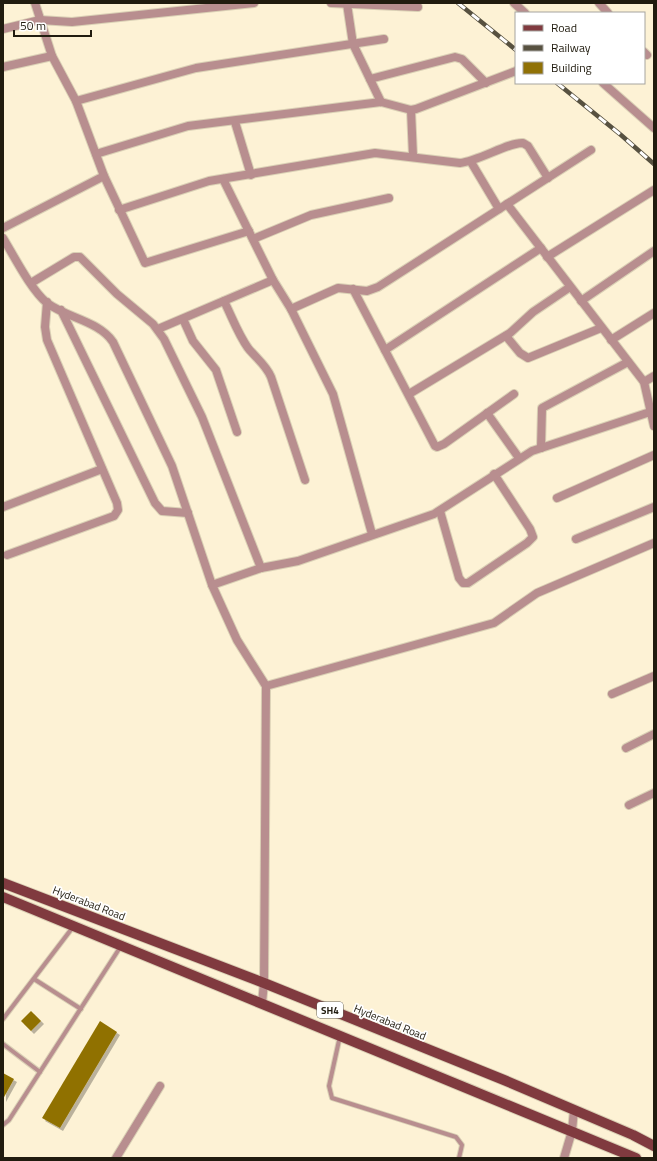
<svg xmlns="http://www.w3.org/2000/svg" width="657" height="1161" viewBox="0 0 657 1161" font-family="'Titillium Web',sans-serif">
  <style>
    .building { fill: #907106; filter: url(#shadow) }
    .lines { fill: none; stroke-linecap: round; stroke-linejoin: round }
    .lane-casing { stroke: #dad0b5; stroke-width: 6 }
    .street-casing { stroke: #dad0b5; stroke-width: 10 }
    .primary-casing { stroke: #dad0b5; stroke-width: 12 }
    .lane { stroke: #b88e8f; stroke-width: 4 }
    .street { stroke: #b88e8f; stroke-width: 8 }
    .primary { stroke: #803a3f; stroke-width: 10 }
    .rail-casing { stroke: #575140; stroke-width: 4.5 }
    .rail { stroke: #fff; stroke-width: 3; stroke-dasharray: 9; stroke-linecap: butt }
    .labels { text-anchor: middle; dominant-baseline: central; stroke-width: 3.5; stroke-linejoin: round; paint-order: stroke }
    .shield { fill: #fff; stroke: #646057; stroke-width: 1 }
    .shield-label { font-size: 10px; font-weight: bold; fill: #211c0f }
    .street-label { font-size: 11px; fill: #211c0f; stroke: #fff }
  </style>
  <defs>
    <filter id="shadow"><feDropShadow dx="3" dy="3" stdDeviation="0" flood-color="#0004"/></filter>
  </defs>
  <rect width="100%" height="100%" fill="#fdf2d5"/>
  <g class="building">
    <path d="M31 1011 41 1021 31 1031 21 1021Z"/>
    <path d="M100 1021 117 1032 60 1128 42 1118Z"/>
    <path d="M3 1073 14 1079 3 1099Z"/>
  </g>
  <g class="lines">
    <g class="lane-casing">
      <g id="lane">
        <path d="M34 979 81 1009"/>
        <path d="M3 1019 73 927"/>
        <path d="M340 1036 329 1086 332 1098 456 1137 462 1145 459 1158"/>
        <path d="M3 1044 40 1072"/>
        <path d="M3 1125 9 1120 121 946"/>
      </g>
    </g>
    <g class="street-casing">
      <g id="street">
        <path d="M35 3 52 56"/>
        <path d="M331 3 418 7"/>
        <path d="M514 3 525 13"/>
        <path d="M599 3 608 13"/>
        <path d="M347 4 353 44 381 102"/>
        <path d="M3 29 40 20 72 22 254 3"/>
        <path d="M644 52 647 55"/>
        <path d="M3 67 52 56 76 101 104 176 145 263 249 231"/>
        <path d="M370 79 455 57 462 59 486 83"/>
        <path d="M603 83 654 128"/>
        <path d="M76 101 196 68 384 39"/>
        <path d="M411 110 413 156"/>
        <path d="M235 122 251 175"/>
        <path d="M96 154 188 126 381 102 411 110 416 109 516 71"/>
        <path d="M471 162 499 209"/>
        <path d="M223 179 273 280 291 309 333 394 372 534"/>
        <path d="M507 204 644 382 654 426"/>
        <path d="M119 210 209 181 375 153 460 163C479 161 509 142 523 143L528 146 548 178"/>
        <path d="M3 228 104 176"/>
        <path d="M3 238C14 256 31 290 47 303 67 318 99 321 113 342L172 466 212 585 237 640 266 686 264 983 262 1003"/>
        <path d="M253 239 311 215 389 198"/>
        <path d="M547 257 654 190"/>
        <path d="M31 283 74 257H80L117 294 153 324 164 339 202 417 261 568"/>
        <path d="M353 289 435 446 437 447 444 444 514 394"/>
        <path d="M224 301C232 317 238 334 248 348 256 358 266 365 271 377L305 480"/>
        <path d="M581 301 654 251"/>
        <path d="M291 309 338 288 367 291 378 287 591 150"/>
        <path d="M61 310 155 503 162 511 188 513"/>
        <path d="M183 319 193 341 216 370 237 432"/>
        <path d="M158 329 273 280"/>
        <path d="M506 336 520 353 528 358 601 328"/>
        <path d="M611 340 654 313"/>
        <path d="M385 350 541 248"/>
        <path d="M644 382 654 376"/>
        <path d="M409 394 510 333 533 312 570 287"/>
        <path d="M487 413 519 458"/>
        <path d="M541 448 542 408 628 362"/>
        <path d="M557 498 654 455"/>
        <path d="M3 507 102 469"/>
        <path d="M440 511 459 578 463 583H468L527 543 533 537 530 529 494 474"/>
        <path d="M576 539 654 507"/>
        <path d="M7 555 114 516 118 510 117 503 47 340 45 327 47 302"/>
        <path d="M212 585 261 568 298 561 434 514 532 451 650 412"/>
        <path d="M266 686 494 623 537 593 654 543"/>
        <path d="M612 694 654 676"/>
        <path d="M626 748 654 734"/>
        <path d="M629 805 654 793"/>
        <path d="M116 1158 160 1086"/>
        <path d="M564 1158 572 1131 574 1110"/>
      </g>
    </g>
    <g class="primary-casing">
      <g id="primary">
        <path d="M3 883 264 983 504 1080 633 1135 654 1146"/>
        <path d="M3 897 636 1158"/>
      </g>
    </g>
    <use href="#lane" class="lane"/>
    <use href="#street" class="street"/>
    <use href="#primary" class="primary"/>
    <g class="rail-casing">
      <g id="rail">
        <path d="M458 3 516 50"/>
        <path d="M557 83 621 135 654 164"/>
      </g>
    </g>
    <use href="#rail" class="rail"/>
  </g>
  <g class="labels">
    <rect class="shield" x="317" y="1002" width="26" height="16" rx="3"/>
    <g class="shield-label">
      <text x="330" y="1010">SH4</text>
    </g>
    <g class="street-label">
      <text transform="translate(89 903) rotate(21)">Hyderabad Road</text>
      <text transform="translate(390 1022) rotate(22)">Hyderabad Road</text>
    </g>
  </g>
  <rect width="657" height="1161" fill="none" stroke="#211c0f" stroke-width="8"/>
  <rect x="515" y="12" width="130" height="72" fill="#ffffff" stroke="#a6a49f"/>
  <rect x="523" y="25" width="20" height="6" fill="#803a3f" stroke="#a6a49f"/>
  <text x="551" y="32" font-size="12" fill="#211c0f">Road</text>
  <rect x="523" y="45" width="20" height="6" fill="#575140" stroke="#a6a49f"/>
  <text x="551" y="52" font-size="12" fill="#211c0f">Railway</text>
  <rect x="523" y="62" width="20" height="12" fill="#907106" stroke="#a6a49f"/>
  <text x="551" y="72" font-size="12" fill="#211c0f">Building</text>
  <path d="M14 30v6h77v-6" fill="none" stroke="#211c0f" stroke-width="2"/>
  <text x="20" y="30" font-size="12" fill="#211c0f" stroke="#ffffff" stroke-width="3" paint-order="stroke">50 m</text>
</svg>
